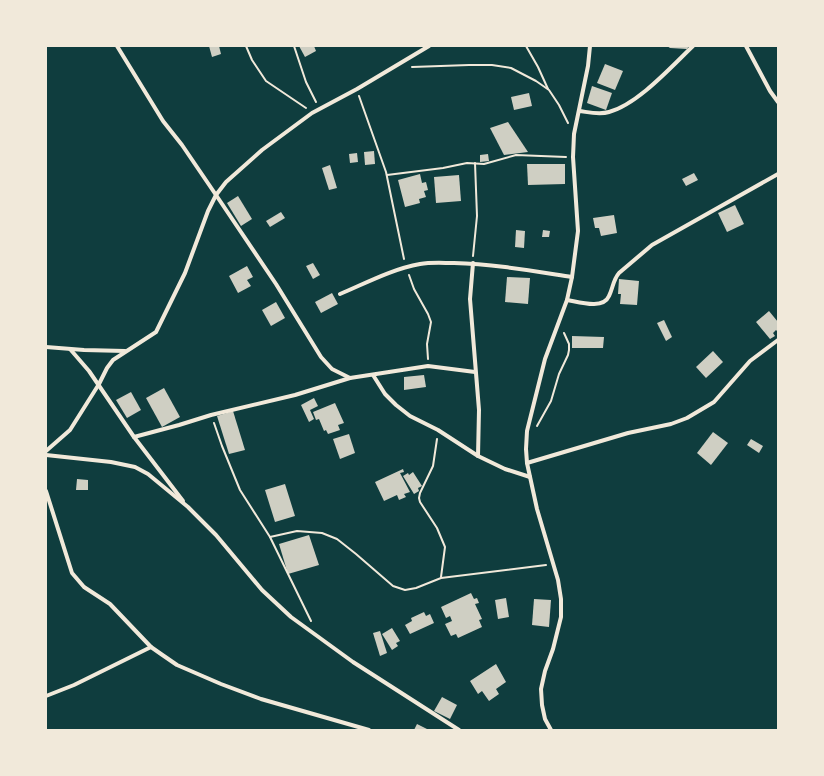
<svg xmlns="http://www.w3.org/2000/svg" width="824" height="776" viewBox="0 0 824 776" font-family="'IBM Plex Sans',sans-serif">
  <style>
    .building { fill: #cfcfc3 }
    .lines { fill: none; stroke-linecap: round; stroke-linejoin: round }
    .path { stroke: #f1e9da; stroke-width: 2 }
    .minor { stroke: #f1e9da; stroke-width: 4 }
  </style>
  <rect width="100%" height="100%" fill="#0f3d3e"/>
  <g class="building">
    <path d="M209 46H219L221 54 212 57Z"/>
    <path d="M299 46H314L316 51 305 57Z"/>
    <path d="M667 46H689L687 49 670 48Z"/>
    <path d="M605 64 623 71 615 90 597 83Z"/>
    <path d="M592 86 612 93 606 110 587 103Z"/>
    <path d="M529 93 532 106 514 110 511 97Z"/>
    <path d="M508 122 528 152 504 155 490 128Z"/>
    <path d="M374 151 375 164 365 165 364 152Z"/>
    <path d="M357 153 358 162 350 163 349 154Z"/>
    <path d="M488 154 489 161 480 162V155Z"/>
    <path d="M527 164H565V184L528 185Z"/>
    <path d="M330 165 337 188 329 190 322 168Z"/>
    <path d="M694 173 698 180 686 186 682 179Z"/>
    <path d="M420 174 422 183 426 182 428 190 424 191 426 197 419 199 420 203 405 207 398 180Z"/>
    <path d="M459 175 461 201 436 203 434 177Z"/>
    <path d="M238 196 252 219 241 226 227 203Z"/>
    <path d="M735 205 744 224 727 232 718 213Z"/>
    <path d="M281 212 285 218 270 227 266 221Z"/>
    <path d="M614 215 617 233 601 236 599 228H595L593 218Z"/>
    <path d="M516 230 525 231 524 248 515 247Z"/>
    <path d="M543 230 550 231 549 237H542Z"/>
    <path d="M313 263 320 275 313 279 306 266Z"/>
    <path d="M247 266 253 277 247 280 251 286 238 293 229 276Z"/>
    <path d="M507 277 530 278 528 304 505 302Z"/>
    <path d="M619 279 639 281 637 305 620 304 621 294H618Z"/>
    <path d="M332 293 338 304 321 313 315 302Z"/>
    <path d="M276 302 285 318 271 326 262 310Z"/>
    <path d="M769 311 778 322V332L776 330 773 333 775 336 770 339 756 322Z"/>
    <path d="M664 320 672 337 666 341 657 323Z"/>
    <path d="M572 336 604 337 603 348H572Z"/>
    <path d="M713 351 723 362 706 378 696 367Z"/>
    <path d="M424 375 426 387 404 390V377Z"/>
    <path d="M164 388 180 417 162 427 146 398Z"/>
    <path d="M131 392 141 410 127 418 116 400Z"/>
    <path d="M314 398 318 406 310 410 314 419 309 422 301 405Z"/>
    <path d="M335 403 344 423 338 425 340 430 328 434 326 430 324 431 319 419 316 420 313 412Z"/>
    <path d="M233 411 245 450 229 454 217 416Z"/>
    <path d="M713 432 728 443 711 465 697 453Z"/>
    <path d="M349 434 355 453 340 459 333 439Z"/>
    <path d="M751 439 763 446 759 453 747 445Z"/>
    <path d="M403 469 404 472 400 473 410 492 404 494 406 497 399 500 397 495 384 501 375 482Z"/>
    <path d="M413 472 422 486 418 488 419 491 414 494 403 476 408 473 409 475Z"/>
    <path d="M77 479 88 480V490H76Z"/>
    <path d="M285 484 295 516 275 522 265 490Z"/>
    <path d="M309 535 319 565 288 574 279 544Z"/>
    <path d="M471 593 474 599 477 598 479 603 475 604 482 619 479 620 482 627 458 638 456 634 451 636 445 624 452 621 450 616 446 618 441 607Z"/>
    <path d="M506 598 509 617 498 619 495 600Z"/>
    <path d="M534 599 551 600 549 627 532 625Z"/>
    <path d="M424 612 426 616 430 614 434 623 410 634 405 625 412 621 411 618Z"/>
    <path d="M392 628 400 641 396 643 398 646 392 650 382 634Z"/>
    <path d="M380 631 387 653 380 656 373 633Z"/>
    <path d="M496 664 506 682 496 689 499 694 489 701 482 691 478 694 470 681Z"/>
    <path d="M442 697 457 705 450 719 434 711Z"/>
    <path d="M417 724 429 730H414Z"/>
  </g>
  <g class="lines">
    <g class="path">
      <path d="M246 46 252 60 266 81 306 108"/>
      <path d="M294 46 306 82 316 102"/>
      <path d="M526 46 538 67 548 89"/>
      <path d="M412 67 469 65H492L511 68 536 81 549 90 559 105 568 123"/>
      <path d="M359 96 386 172 404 259"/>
      <path d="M387 175 443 168 467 163 484 164 516 155 566 157"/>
      <path d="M473 256 477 216 475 163"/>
      <path d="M409 275 414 289 428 314 431 322 427 344 428 359"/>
      <path d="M214 423 222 446 240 490 270 537 311 621"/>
      <path d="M537 426 551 401 559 374 568 355 569 350V344L564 333"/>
      <path d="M437 439 433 466 420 493 419 498 420 502 437 528 445 547 441 577"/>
      <path d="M270 537 297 531 322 533 337 539 356 554 393 586 405 590 416 588 441 578 546 565"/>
    </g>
    <g class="minor">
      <path d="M117 46 163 121 182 145 216 195 276 284 321 357 332 369 350 378 428 366 475 372"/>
      <path d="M746 46 770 91 778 102"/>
      <path d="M579 111C588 112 599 115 609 112 638 104 671 67 693 46"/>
      <path d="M473 263 470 299 479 410 478 456"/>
      <path d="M340 294C366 283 392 269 420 264 431 262 443 263 454 263 494 264 533 271 572 277"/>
      <path d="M567 300C579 302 603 310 609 296 613 288 613 280 619 273L652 245 778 174"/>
      <path d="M46 347 84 350 125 351"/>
      <path d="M70 349 89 371 134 437 183 501"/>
      <path d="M373 375 385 394 396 405 410 416 438 430 478 456 505 469 530 477"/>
      <path d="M134 437 179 425 211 415 295 395 350 378"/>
      <path d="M46 451 70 430 99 384 107 368 113 360 156 332 185 273 208 211 216 195 226 182 262 150 312 113 357 89 429 46"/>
      <path d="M46 455 111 462 135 467 148 474 188 507 216 535 262 590 291 617 353 662 459 730"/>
      <path d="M527 463 628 433 671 424 687 418 714 402 750 361 778 340"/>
      <path d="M46 491 72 573 84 587 110 604 151 647 161 654 177 665 221 684 261 699 369 730"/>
      <path d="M46 696 74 685 151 647"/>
      <path d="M551 730 545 719 542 705 541 689 545 671 553 649 561 617V599L558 580 537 509 527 463 526 449 527 431 545 359 567 300 572 277 578 231 573 157 574 134 588 66 590 46"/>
    </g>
  </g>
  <rect width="824" height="776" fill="none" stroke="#f1e9da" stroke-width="94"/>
</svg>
